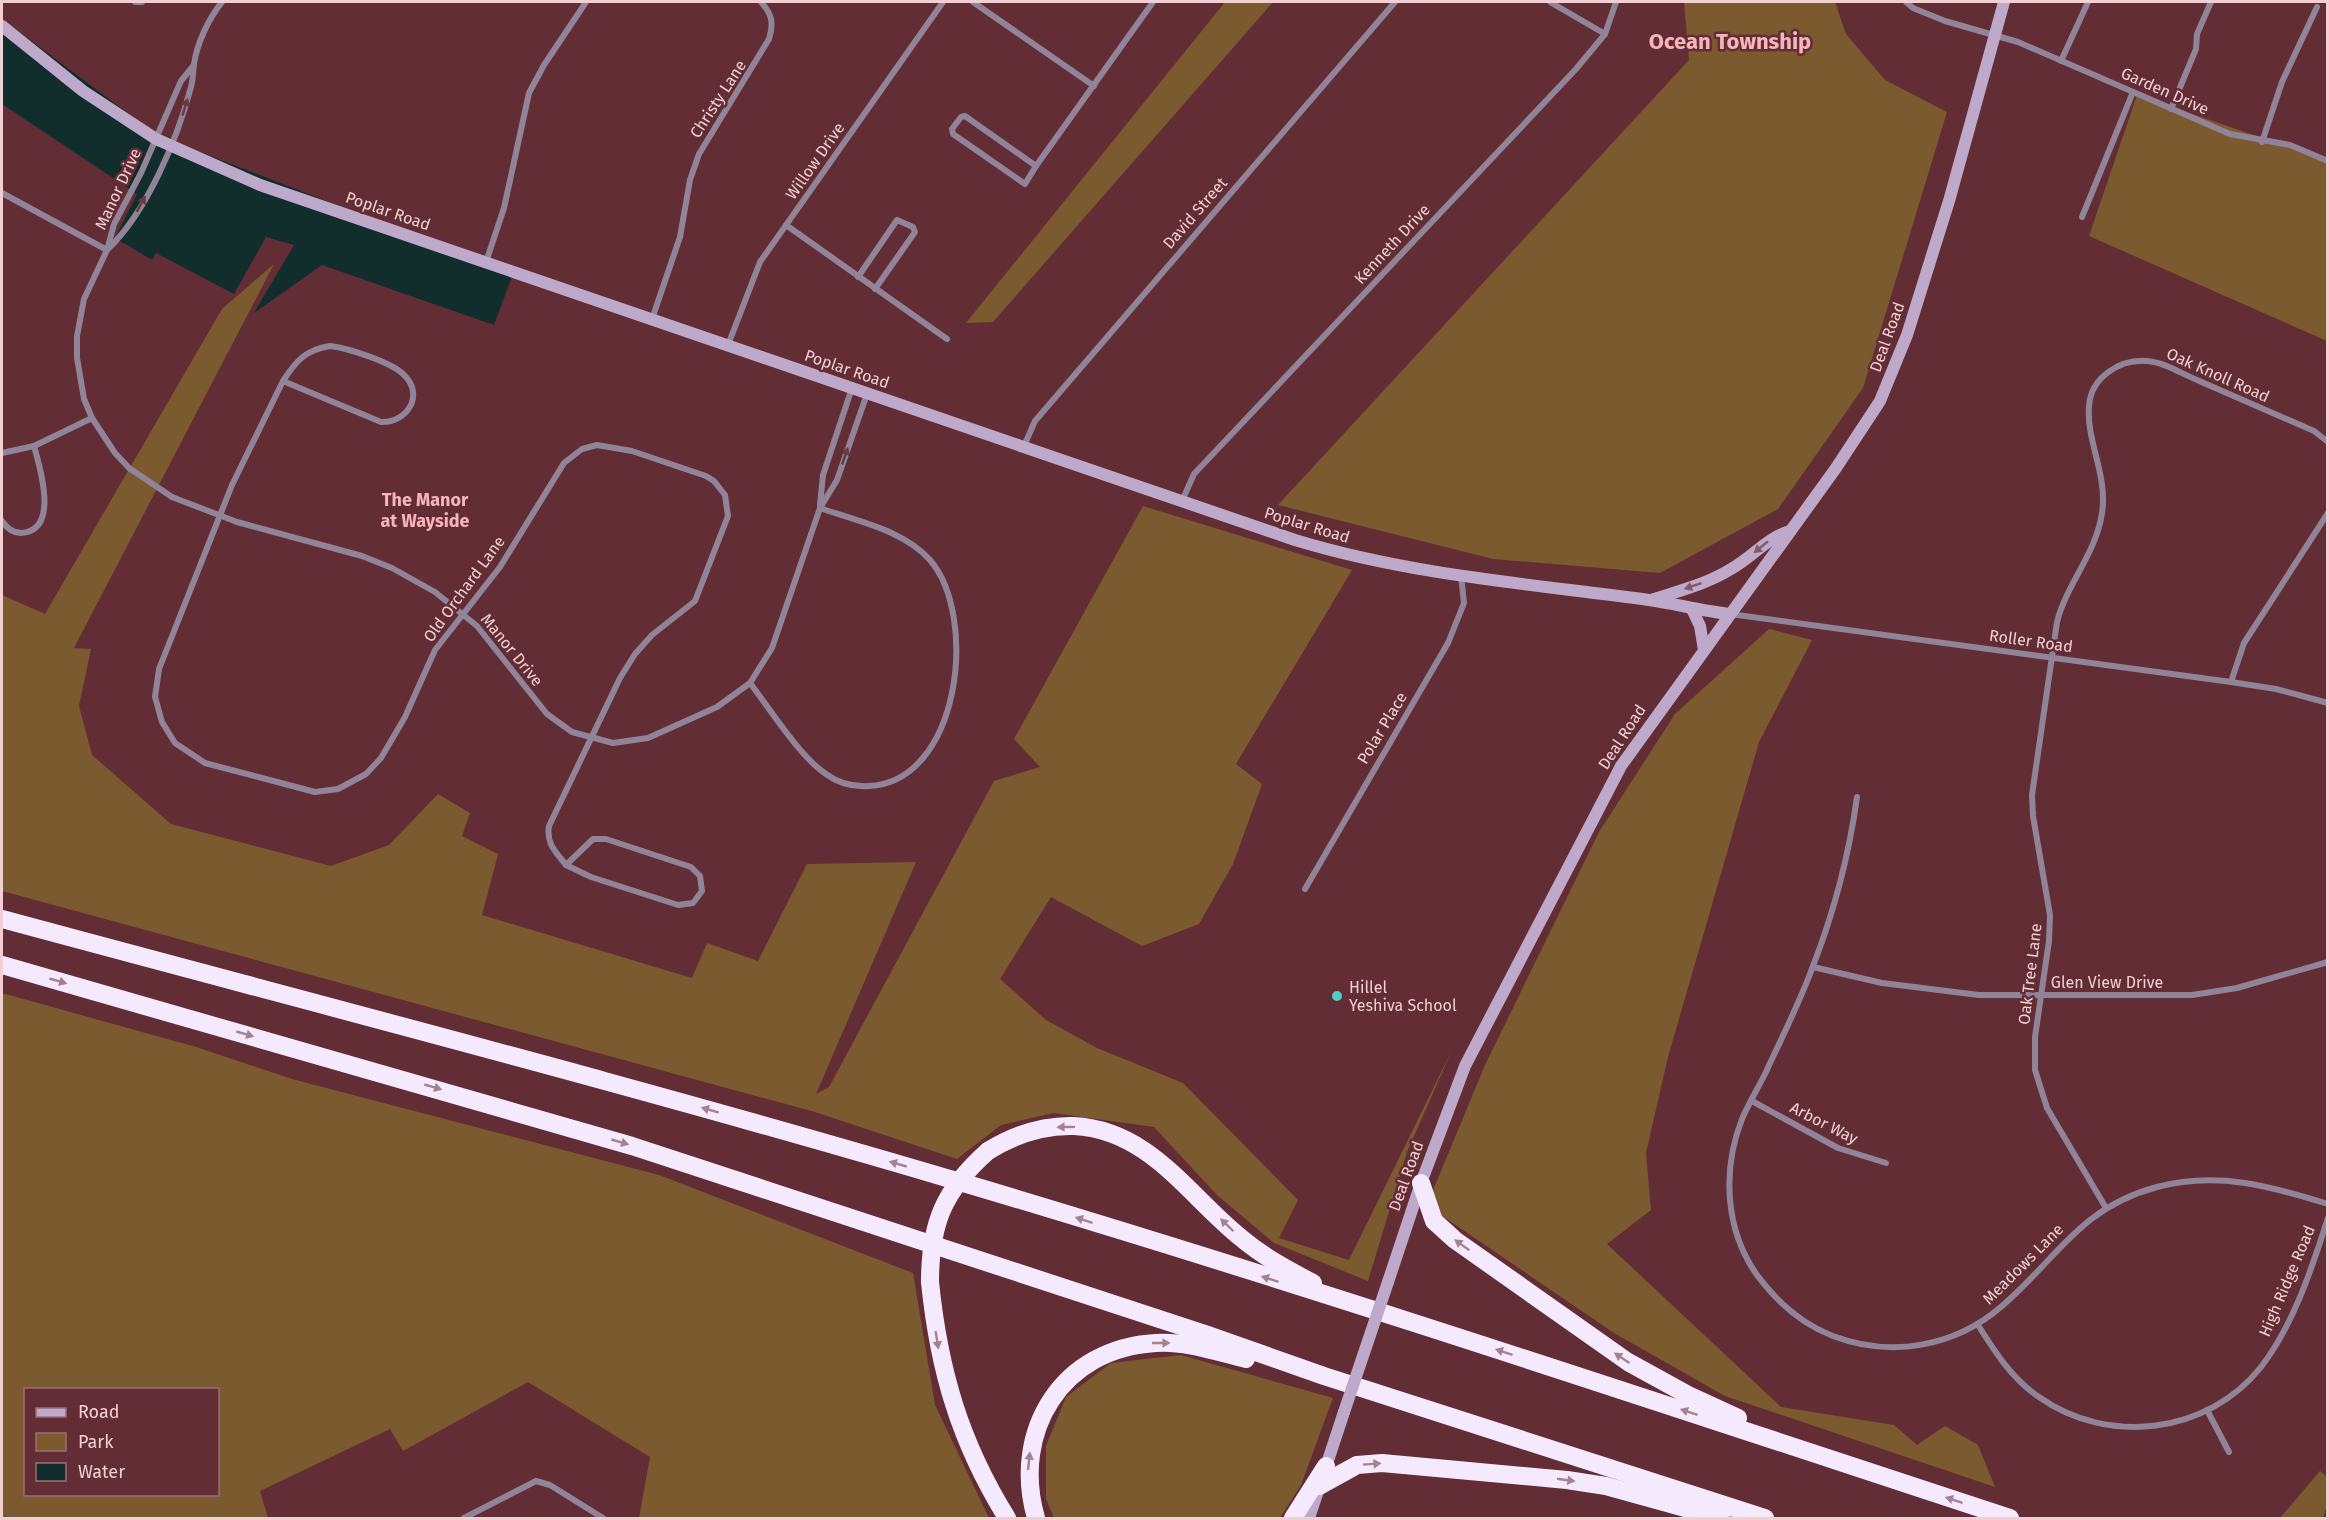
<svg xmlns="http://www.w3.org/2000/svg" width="2329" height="1520" viewBox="0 0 2329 1520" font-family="'Fira Sans',sans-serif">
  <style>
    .green { fill: #7c5a2f; fill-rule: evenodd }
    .water { fill: #112d2c }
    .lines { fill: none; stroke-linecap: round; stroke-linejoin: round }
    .street { stroke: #918499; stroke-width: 6 }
    .secondary { stroke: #bea9cb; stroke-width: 12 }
    .highway { stroke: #f5e9fe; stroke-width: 18 }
    .secondary-bridge { stroke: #bea9cb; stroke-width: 12 }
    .highway-bridge { stroke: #f5e9fe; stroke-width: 18 }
    .oneway { fill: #693a44 }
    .oneway2 { fill: #82586a }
    .oneway3 { fill: #a4828f }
    .poi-dot { fill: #53cdc9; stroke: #622d35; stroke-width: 2 }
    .labels { text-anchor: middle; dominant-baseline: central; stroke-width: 5; stroke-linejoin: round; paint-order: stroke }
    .street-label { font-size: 16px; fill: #f1cfd2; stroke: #622d35 }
    .poi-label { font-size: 16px; fill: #f1cfd2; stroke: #622d35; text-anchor: start }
    .neighbourhood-label { font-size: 18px; font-weight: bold; fill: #f7b5bb; stroke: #622d35 }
    .district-label { font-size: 22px; font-weight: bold; fill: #f7b5bb; stroke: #622d35 }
  </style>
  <rect width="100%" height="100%" fill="#622d35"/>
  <g class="green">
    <path d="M1225 2H1273L993 322 966 323Z"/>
    <path d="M1684 2H1835L1846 34 1885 80 1947 112 1863 388 1778 509 1660 573 1493 559 1278 505 1689 60Z"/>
    <path d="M2137 95 2327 160V341L2089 236Z"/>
    <path d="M274 264 74 648 91 649 79 706 92 755 171 824 331 866 389 845 438 794 470 813 462 836 498 854 482 915 692 978 707 943 758 961 807 864 916 862 816 1094 829 1087 994 781 1040 767 1014 739 1143 506 1352 570 1236 764 1262 784 1233 864 1199 924 1142 946 1051 897 1000 979 1046 1020 1097 1048 1183 1083 1298 1200 1279 1238 1349 1260 1452 1050 1407 1152 1368 1281 1274 1243 1217 1195 1154 1127 1054 1113 1001 1125 957 1159 815 1112 2 891V595L45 614 222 309Z"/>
    <path d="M1769 629 1812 640 1759 742 1668 1057 1646 1153 1651 1210 1607 1244 1781 1407 1894 1425 1917 1445 1945 1426 1978 1445 1995 1487 1725 1396 1614 1333 1438 1213 1431 1195 1485 1065 1599 832 1675 714Z"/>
    <path d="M2 993 196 1047 292 1079 659 1175 913 1273 935 1405 989 1518H639L650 1457 528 1382 403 1451 390 1429 260 1491 268 1518H2ZM26 1390H218V1494H26Z"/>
    <path d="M1181 1355 1333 1398 1301 1485 1280 1518H1054L1046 1499V1446L1066 1397 1111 1363Z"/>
    <path d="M2320 1471 2327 1477V1506L2323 1518H2280Z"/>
  </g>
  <path class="water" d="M2 19 157 135 513 274 494 325 322 265 254 313 294 245 266 237 234 294 156 253 152 260 115 238 137 194 2 104Z"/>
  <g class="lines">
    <g class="street">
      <path d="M135 2H142"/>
      <path d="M973 2 1094 86"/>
      <path d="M1550 2 1605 34"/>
      <path d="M1906 2 1913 8 1945 21 2018 42 2230 134 2290 145 2328 161"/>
      <path d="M2061 61 2088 2"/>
      <path d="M194 65 181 81 141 173 114 224 107 250 84 299 77 336V358L84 399 92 418 115 453 129 468 172 497 237 522 362 556 392 568 435 592 477 626 547 714 572 732 613 743 648 738 717 707 750 683 772 648 820 508 837 480 867 394"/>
      <path d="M2171 109 2196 49 2197 34 2211 2"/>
      <path d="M965 116 1036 166 1025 184 953 134 952 129 961 117Z"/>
      <path d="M2262 142 2282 82 2317 7"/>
      <path d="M1036 166 1153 2"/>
      <path d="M2 193 107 250"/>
      <path d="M2082 217 2133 92"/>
      <path d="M786 225 947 339"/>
      <path d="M107 250C147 212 177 140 191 87 193 80 193 72 194 64 197 43 209 18 222 2"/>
      <path d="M486 262 504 208 529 93 544 65 586 2"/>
      <path d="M858 277 897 220 913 227 915 232 875 289"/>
      <path d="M652 319 680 237 690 180 699 154 769 39C774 23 772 14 761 2"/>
      <path d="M728 345 760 262 943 2"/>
      <path d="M330 346C347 348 392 362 404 375 425 395 407 423 381 422L283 381C296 361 305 350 330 346Z"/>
      <path d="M283 381 232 485 159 669 155 697 162 722 175 743 205 763 315 792 338 789 366 774 381 758 405 717 435 650 500 567 564 463 582 449 597 445 632 451 706 476 714 481 725 495 728 516 695 601 652 635 635 654 620 678 549 826C546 844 556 852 566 865"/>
      <path d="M1024 446 1035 421 1395 2"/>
      <path d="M2 453 34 446 92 418"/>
      <path d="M1182 501 1194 474 1576 69 1605 34 1616 2"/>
      <path d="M820 505 823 475 852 388"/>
      <path d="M2 521C6 527 12 533 21 533 60 531 40 468 34 446"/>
      <path d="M1730 614 2231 682 2276 689 2328 703"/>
      <path d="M2231 682 2244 643 2328 513"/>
      <path d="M750 683C770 709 800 757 826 774 838 783 854 787 869 786 960 782 979 617 930 560 904 530 856 521 820 508"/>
      <path d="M1857 797C1849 855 1834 912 1813 966 1800 1002 1782 1037 1766 1072 1758 1088 1749 1103 1742 1119 1722 1170 1725 1230 1757 1275 1777 1302 1802 1324 1833 1336 1891 1358 1955 1347 2002 1306 2057 1259 2079 1208 2157 1187 2217 1171 2270 1186 2328 1204"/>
      <path d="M593 839H606L691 867 700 876 702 891 693 903 678 905 591 877 566 865Z"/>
      <path d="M1305 889 1448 643 1464 603 1461 576"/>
      <path d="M1813 967 1882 983 1979 995H2192L2237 988 2328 962"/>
      <path d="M1752 1101 1838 1148 1886 1163"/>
      <path d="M2106 1208 2047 1108 2035 1070V1037L2049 941 2050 915 2033 816 2032 795 2057 622C2067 583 2096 554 2102 513 2108 475 2086 441 2089 406 2091 377 2120 359 2147 361 2164 362 2182 374 2197 380 2236 397 2275 414 2314 431L2328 442"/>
      <path d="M1978 1325C1995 1352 2012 1379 2039 1397 2108 1446 2208 1434 2261 1367 2293 1326 2312 1268 2328 1218"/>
      <path d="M2207 1410 2229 1452"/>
      <path d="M464 1518 536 1481 550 1485 603 1518"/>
    </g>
    <g class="secondary">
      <path d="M2 26 83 91 156 139 260 185 1295 540C1410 575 1531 584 1649 600 1676 604 1703 611 1730 614"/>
      <path d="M1651 600C1678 591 1707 584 1731 569 1753 557 1766 538 1790 531"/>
      <path d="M1692 609 1700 626 1704 650"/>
      <path d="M1388 1282 1421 1183 1465 1066 1621 766 1836 468 1880 401 1907 335 1949 201 2004 2"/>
      <path d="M1309 1518 1344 1412"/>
    </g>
    <g class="highway">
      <path d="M2 919C324 1006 647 1089 967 1184 1317 1288 1663 1404 2010 1518"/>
      <path d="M2 965 632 1146 1205 1334 1324 1376 1765 1518"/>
      <path d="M988 1151C1014 1135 1042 1125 1074 1126 1149 1130 1187 1194 1240 1237 1262 1256 1288 1270 1313 1283"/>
      <path d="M1421 1183 1434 1221 1455 1240 1628 1362 1688 1395 1738 1418"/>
      <path d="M930 1282C939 1371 960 1442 1007 1518"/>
      <path d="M1319 1486 1357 1465 1382 1463 1567 1480 1606 1486 1721 1518"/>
      <path d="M1036 1518C1011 1431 1062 1348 1156 1343 1186 1341 1217 1352 1246 1359"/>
      <path d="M1293 1518 1326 1466"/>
    </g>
    <path class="secondary-bridge" d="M1344 1412 1388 1282"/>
    <path class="highway-bridge" d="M930 1282C930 1223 944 1190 988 1151"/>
  </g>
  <defs><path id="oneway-solid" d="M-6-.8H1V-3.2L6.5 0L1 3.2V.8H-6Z" transform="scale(1.5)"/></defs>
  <g class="oneway">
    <use href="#oneway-solid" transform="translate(185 107) rotate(-73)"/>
    <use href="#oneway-solid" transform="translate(141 204) rotate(-61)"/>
    <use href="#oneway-solid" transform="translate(845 456) rotate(-71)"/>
  </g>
  <g class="oneway2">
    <use href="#oneway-solid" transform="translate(1761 547) rotate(141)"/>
    <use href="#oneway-solid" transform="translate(1693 586) rotate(161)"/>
  </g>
  <g class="oneway3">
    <use href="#oneway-solid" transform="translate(58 981) rotate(16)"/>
    <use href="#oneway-solid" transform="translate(245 1034) rotate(16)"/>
    <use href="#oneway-solid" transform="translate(433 1087) rotate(16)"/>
    <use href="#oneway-solid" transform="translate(710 1110) rotate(-164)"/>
    <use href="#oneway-solid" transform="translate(1066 1127) rotate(179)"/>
    <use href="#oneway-solid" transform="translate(620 1142) rotate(16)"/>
    <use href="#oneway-solid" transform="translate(898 1164) rotate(-164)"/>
    <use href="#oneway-solid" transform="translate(1084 1220) rotate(-162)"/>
    <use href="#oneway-solid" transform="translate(1227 1225) rotate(-136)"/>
    <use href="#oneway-solid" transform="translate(1462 1245) rotate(-144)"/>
    <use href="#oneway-solid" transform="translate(1270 1279) rotate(-162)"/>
    <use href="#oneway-solid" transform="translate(937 1340) rotate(81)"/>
    <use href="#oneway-solid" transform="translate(1161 1343)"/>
    <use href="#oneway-solid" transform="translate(1504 1352) rotate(-162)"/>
    <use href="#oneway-solid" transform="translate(1622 1358) rotate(-146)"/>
    <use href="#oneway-solid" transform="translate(1689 1412) rotate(-162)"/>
    <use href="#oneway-solid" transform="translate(1029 1461) rotate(-84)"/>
    <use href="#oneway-solid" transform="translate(1372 1464) rotate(-4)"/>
    <use href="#oneway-solid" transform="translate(1566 1480) rotate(8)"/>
    <use href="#oneway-solid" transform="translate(1954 1500) rotate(-162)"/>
  </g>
  <circle class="poi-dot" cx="1337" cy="996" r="6"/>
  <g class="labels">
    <g class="street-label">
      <text transform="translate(2165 91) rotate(24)">Garden Drive</text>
      <text transform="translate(718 99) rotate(-57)">Christy Lane</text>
      <text transform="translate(815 161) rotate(-55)">Willow Drive</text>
      <text transform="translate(118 189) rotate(-65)">Manor Drive</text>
      <text transform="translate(388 211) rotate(19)">Poplar Road</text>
      <text transform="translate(1195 213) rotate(-49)">David Street</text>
      <text transform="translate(1392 244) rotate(-47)">Kenneth Drive</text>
      <text transform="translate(1887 337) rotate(-70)">Deal Road</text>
      <text transform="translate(847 369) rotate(19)">Poplar Road</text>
      <text transform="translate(2218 375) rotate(24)">Oak Knoll Road</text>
      <text transform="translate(1307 525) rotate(17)">Poplar Road</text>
      <text transform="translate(464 589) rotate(-54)">Old Orchard Lane</text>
      <text transform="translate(2031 641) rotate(8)">Roller Road</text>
      <text transform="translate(512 650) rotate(51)">Manor Drive</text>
      <text transform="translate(1382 728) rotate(-59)">Polar Place</text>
      <text transform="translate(1622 737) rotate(-57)">Deal Road</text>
      <text transform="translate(2030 974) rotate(-83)">Oak Tree Lane</text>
      <text x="2107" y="982">Glen View Drive</text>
      <text transform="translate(1824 1123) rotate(27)">Arbor Way</text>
      <text transform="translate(1406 1176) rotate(-70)">Deal Road</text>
      <text transform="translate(2023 1264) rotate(-45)">Meadows Lane</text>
      <text transform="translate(2287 1281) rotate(-67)">High Ridge Road</text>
    </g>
    <g class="poi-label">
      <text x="1349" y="987">Hillel<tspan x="1349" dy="18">Yeshiva School</tspan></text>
    </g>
    <g class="neighbourhood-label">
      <text x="425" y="500">The Manor<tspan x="425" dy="21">at Wayside</tspan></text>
    </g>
    <g class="district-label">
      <text x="1730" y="41">Ocean Township</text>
    </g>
  </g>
  <rect width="2329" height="1520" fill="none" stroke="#f1cfd2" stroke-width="6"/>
  <rect x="24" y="1388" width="195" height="108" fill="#622d35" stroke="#9b6e74" stroke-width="1.5"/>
  <rect x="36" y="1408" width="30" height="9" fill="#bea9cb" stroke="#9b6e74" stroke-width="1.5"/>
  <text x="78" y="1418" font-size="18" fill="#f1cfd2">Road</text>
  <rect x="36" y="1433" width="30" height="18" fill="#7c5a2f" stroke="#9b6e74" stroke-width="1.5"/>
  <text x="78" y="1448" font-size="18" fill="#f1cfd2">Park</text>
  <rect x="36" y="1463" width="30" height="18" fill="#112d2c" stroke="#9b6e74" stroke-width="1.5"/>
  <text x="78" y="1478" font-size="18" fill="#f1cfd2">Water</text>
</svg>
